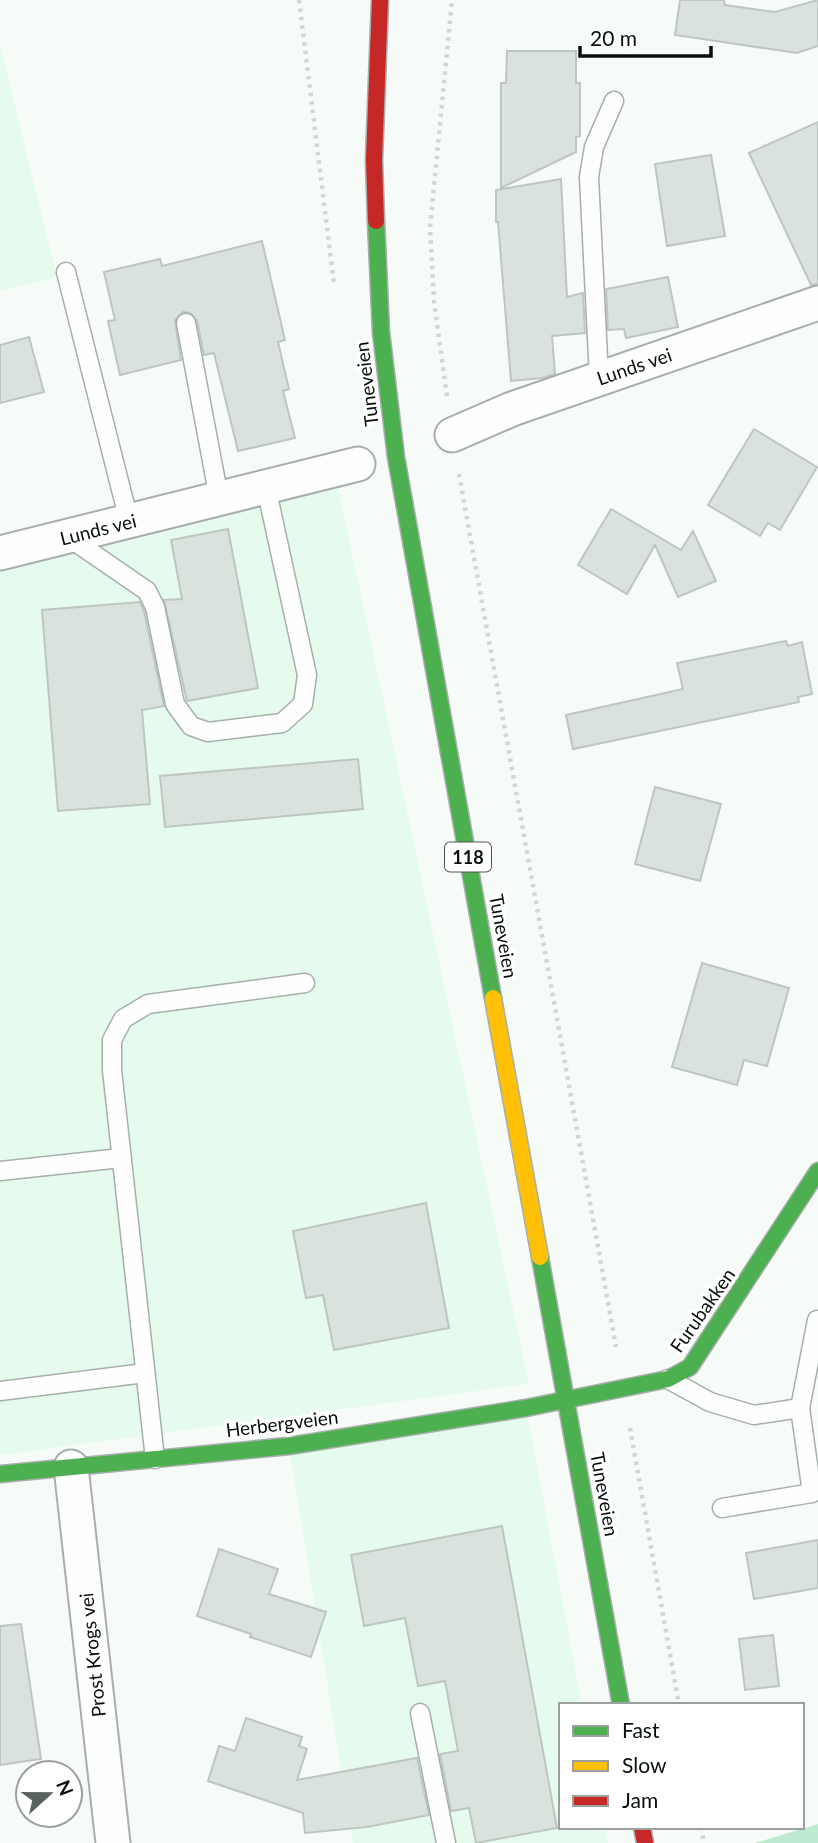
<svg xmlns="http://www.w3.org/2000/svg" width="818" height="1843" viewBox="0 0 818 1843" font-family="Lato,sans-serif">
  <style>
    .built { fill: #e5fbee }
    .forest { fill: #beead2 }
    .building { fill: #dae2dd; stroke: #bec6c2; stroke-width: 2 }
    .lines { fill: none; stroke-linecap: round; stroke-linejoin: round }
    .lane-casing { stroke: #a7afaa; stroke-width: 21 }
    .street-casing { stroke: #a7afaa; stroke-width: 37 }
    .fast-casing { stroke: #a7afaa; stroke-width: 19 }
    .slow-casing { stroke: #a7afaa; stroke-width: 19 }
    .jam-casing { stroke: #a7afaa; stroke-width: 19 }
    .path { stroke: #d3d6d4; stroke-width: 4.5; stroke-dasharray: 3.5 5; stroke-linecap: butt }
    .lane { stroke: #fefefe; stroke-width: 18 }
    .street { stroke: #fefefe; stroke-width: 33 }
    .fast { stroke: #4caf50; stroke-width: 16 }
    .slow { stroke: #ffc107; stroke-width: 16 }
    .jam { stroke: #c62828; stroke-width: 16 }
    .labels { text-anchor: middle; dominant-baseline: central; stroke-width: 7; stroke-linejoin: round; paint-order: stroke }
    .shield { fill: #fff; stroke: #515753; stroke-width: 2 }
    .shield-label { font-size: 18px; font-weight: bold; fill: #060f09 }
    .street-label { font-size: 19px; fill: #060f09; stroke: #fff }
  </style>
  <rect width="100%" height="100%" fill="#f6fbf8"/>
  <g class="built">
    <path d="M0 46 57 277 0 291Z"/>
    <path d="M335 473 529 1384 0 1455V558Z"/>
    <path d="M526 1408 582 1705H561V1827H605L608 1843H353L289 1446Z"/>
  </g>
  <path class="forest" d="M818 1824V1843H755Z"/>
  <g class="building">
    <path d="M680 0H724L725 5 775 12 818 0V46L797 53 675 35Z"/>
    <path d="M507 51H576V83H580V136L576 137V152L501 188V83H506Z"/>
    <path d="M818 122V284L811 285 749 153Z"/>
    <path d="M711 155 725 236 667 246 655 164Z"/>
    <path d="M561 179 567 297 583 293 585 333 552 336 555 374 542 378 511 381 498 222H496V190Z"/>
    <path d="M262 241 285 340 278 342 289 389 283 391 295 438 238 451 214 353 204 355 197 321 190 313 183 312 175 320 181 360 120 375 108 321 115 320 104 272 160 259 162 266Z"/>
    <path d="M668 277 678 327 626 338 624 329 608 330 606 289Z"/>
    <path d="M29 337 44 392 0 403V345Z"/>
    <path d="M754 429 817 467 780 530 768 523 760 536 708 505Z"/>
    <path d="M611 509 681 550 693 531 716 581 678 597 655 545 627 594 578 565Z"/>
    <path d="M228 529 258 688 187 701 164 600 182 599 171 540Z"/>
    <path d="M140 602 144 611 164 706 142 710 150 804 58 811 42 610Z"/>
    <path d="M786 641 788 646 802 642 812 694 798 697 799 702 573 749 566 715 683 689 677 663Z"/>
    <path d="M358 759 363 809 165 827 160 776Z"/>
    <path d="M655 787 721 804 700 881 635 864Z"/>
    <path d="M702 963 789 988 767 1066 744 1060 737 1085 672 1067Z"/>
    <path d="M426 1203 449 1328 334 1350 323 1295 306 1298 293 1231Z"/>
    <path d="M502 1526 557 1828 476 1843 469 1808 451 1811 440 1754 458 1751 445 1681 418 1686 405 1618 364 1626 351 1555Z"/>
    <path d="M818 1540V1588L754 1599 746 1553Z"/>
    <path d="M219 1549 278 1569 269 1594 326 1612 311 1657 250 1637 251 1634 197 1616Z"/>
    <path d="M21 1624 41 1759 0 1765V1626Z"/>
    <path d="M773 1635 779 1686 745 1690 739 1639Z"/>
    <path d="M246 1718 302 1737 299 1746 307 1749 297 1780 417 1758 429 1815 367 1827 305 1833 303 1813 208 1781 219 1746 235 1751Z"/>
  </g>
  <g class="lines">
    <g class="lane-casing">
      <g id="lane">
        <path d="M66 272 129 521"/>
        <path d="M186 323 219 498"/>
        <path d="M599 378 589 177 594 147 614 101"/>
        <path d="M67 536 147 591 155 607 175 704 191 726 208 732 282 723 303 704 307 675 266 487"/>
        <path d="M0 1171 121 1158"/>
        <path d="M668 1379 710 1402 754 1415 800 1408 817 1320"/>
        <path d="M0 1391 145 1373"/>
        <path d="M155 1459 112 1070V1040L123 1019 148 1004 305 983"/>
        <path d="M722 1508 812 1493 800 1408"/>
        <path d="M420 1713 446 1843"/>
      </g>
    </g>
    <g class="street-casing">
      <g id="street">
        <path d="M452 435 512 409 818 303"/>
        <path d="M0 553 358 464"/>
        <path d="M71 1467 113 1843"/>
      </g>
    </g>
    <g class="fast-casing">
      <g id="fast">
        <path d="M376 221 381 332 396 457 493 998"/>
        <path d="M540 1257 621 1705"/>
        <path d="M0 1474 289 1446 526 1408 668 1379 690 1367 818 1171"/>
      </g>
    </g>
    <g class="slow-casing">
      <path id="slow" d="M493 998 540 1257"/>
    </g>
    <g class="jam-casing">
      <g id="jam">
        <path d="M376 221 374 160 380 0"/>
        <path d="M642 1827 645 1843"/>
      </g>
    </g>
    <g class="path">
      <path d="M299 0 334 284"/>
      <path d="M447 396 434 302 430 228 452 0"/>
      <path d="M459 474 616 1347"/>
      <path d="M630 1428 679 1705"/>
      <path d="M701 1827 704 1843"/>
    </g>
    <use href="#lane" class="lane"/>
    <use href="#street" class="street"/>
    <use href="#fast" class="fast"/>
    <use href="#slow" class="slow"/>
    <use href="#jam" class="jam"/>
  </g>
  <g class="labels">
    <rect class="shield" x="445" y="842.5" width="46" height="29" rx="5"/>
    <g class="shield-label">
      <text x="468" y="857">118</text>
    </g>
    <g class="street-label">
      <text transform="translate(634 366) rotate(-19)">Lunds vei</text>
      <text transform="translate(366 384) rotate(-97)">Tuneveien</text>
      <text transform="translate(98 529) rotate(-14)">Lunds vei</text>
      <text transform="translate(504 936) rotate(80)">Tuneveien</text>
      <text transform="translate(702 1310) rotate(-55)">Furubakken</text>
      <text transform="translate(282 1423) rotate(-7)">Herbergveien</text>
      <text transform="translate(605 1494) rotate(80)">Tuneveien</text>
      <text transform="translate(92 1655) rotate(-96)">Prost Krogs vei</text>
    </g>
  </g>
  <rect x="559" y="1703" width="245" height="126" fill="#ffffff" stroke="#9b9f9d" stroke-width="2"/>
  <rect x="573" y="1726" width="35" height="10" fill="#4caf50" stroke="#9b9f9d" stroke-width="2"/>
  <text x="622" y="1738" font-size="21" fill="#060f09">Fast</text>
  <rect x="573" y="1761" width="35" height="10" fill="#ffc107" stroke="#9b9f9d" stroke-width="2"/>
  <text x="622" y="1773" font-size="21" fill="#060f09">Slow</text>
  <rect x="573" y="1796" width="35" height="10" fill="#c62828" stroke="#9b9f9d" stroke-width="2"/>
  <text x="622" y="1808" font-size="21" fill="#060f09">Jam</text>
  <g transform="translate(49 1794) rotate(69)"><circle r="33" fill="#ffffff" stroke="#9b9f9d" stroke-width="2"/>
  <path d="M0-5L12 26L0 18L-12 26Z" fill="#5a625d"/>
  <text y="-10" font-size="19" font-weight="bold" text-anchor="middle" fill="#060f09">N</text>
  </g>
  <path d="M580 46v10h131v-10" fill="none" stroke="#060f09" stroke-width="3.5"/>
  <text x="590" y="46" font-size="21" fill="#060f09" stroke="#ffffff" stroke-width="5" paint-order="stroke">20 m</text>
</svg>
